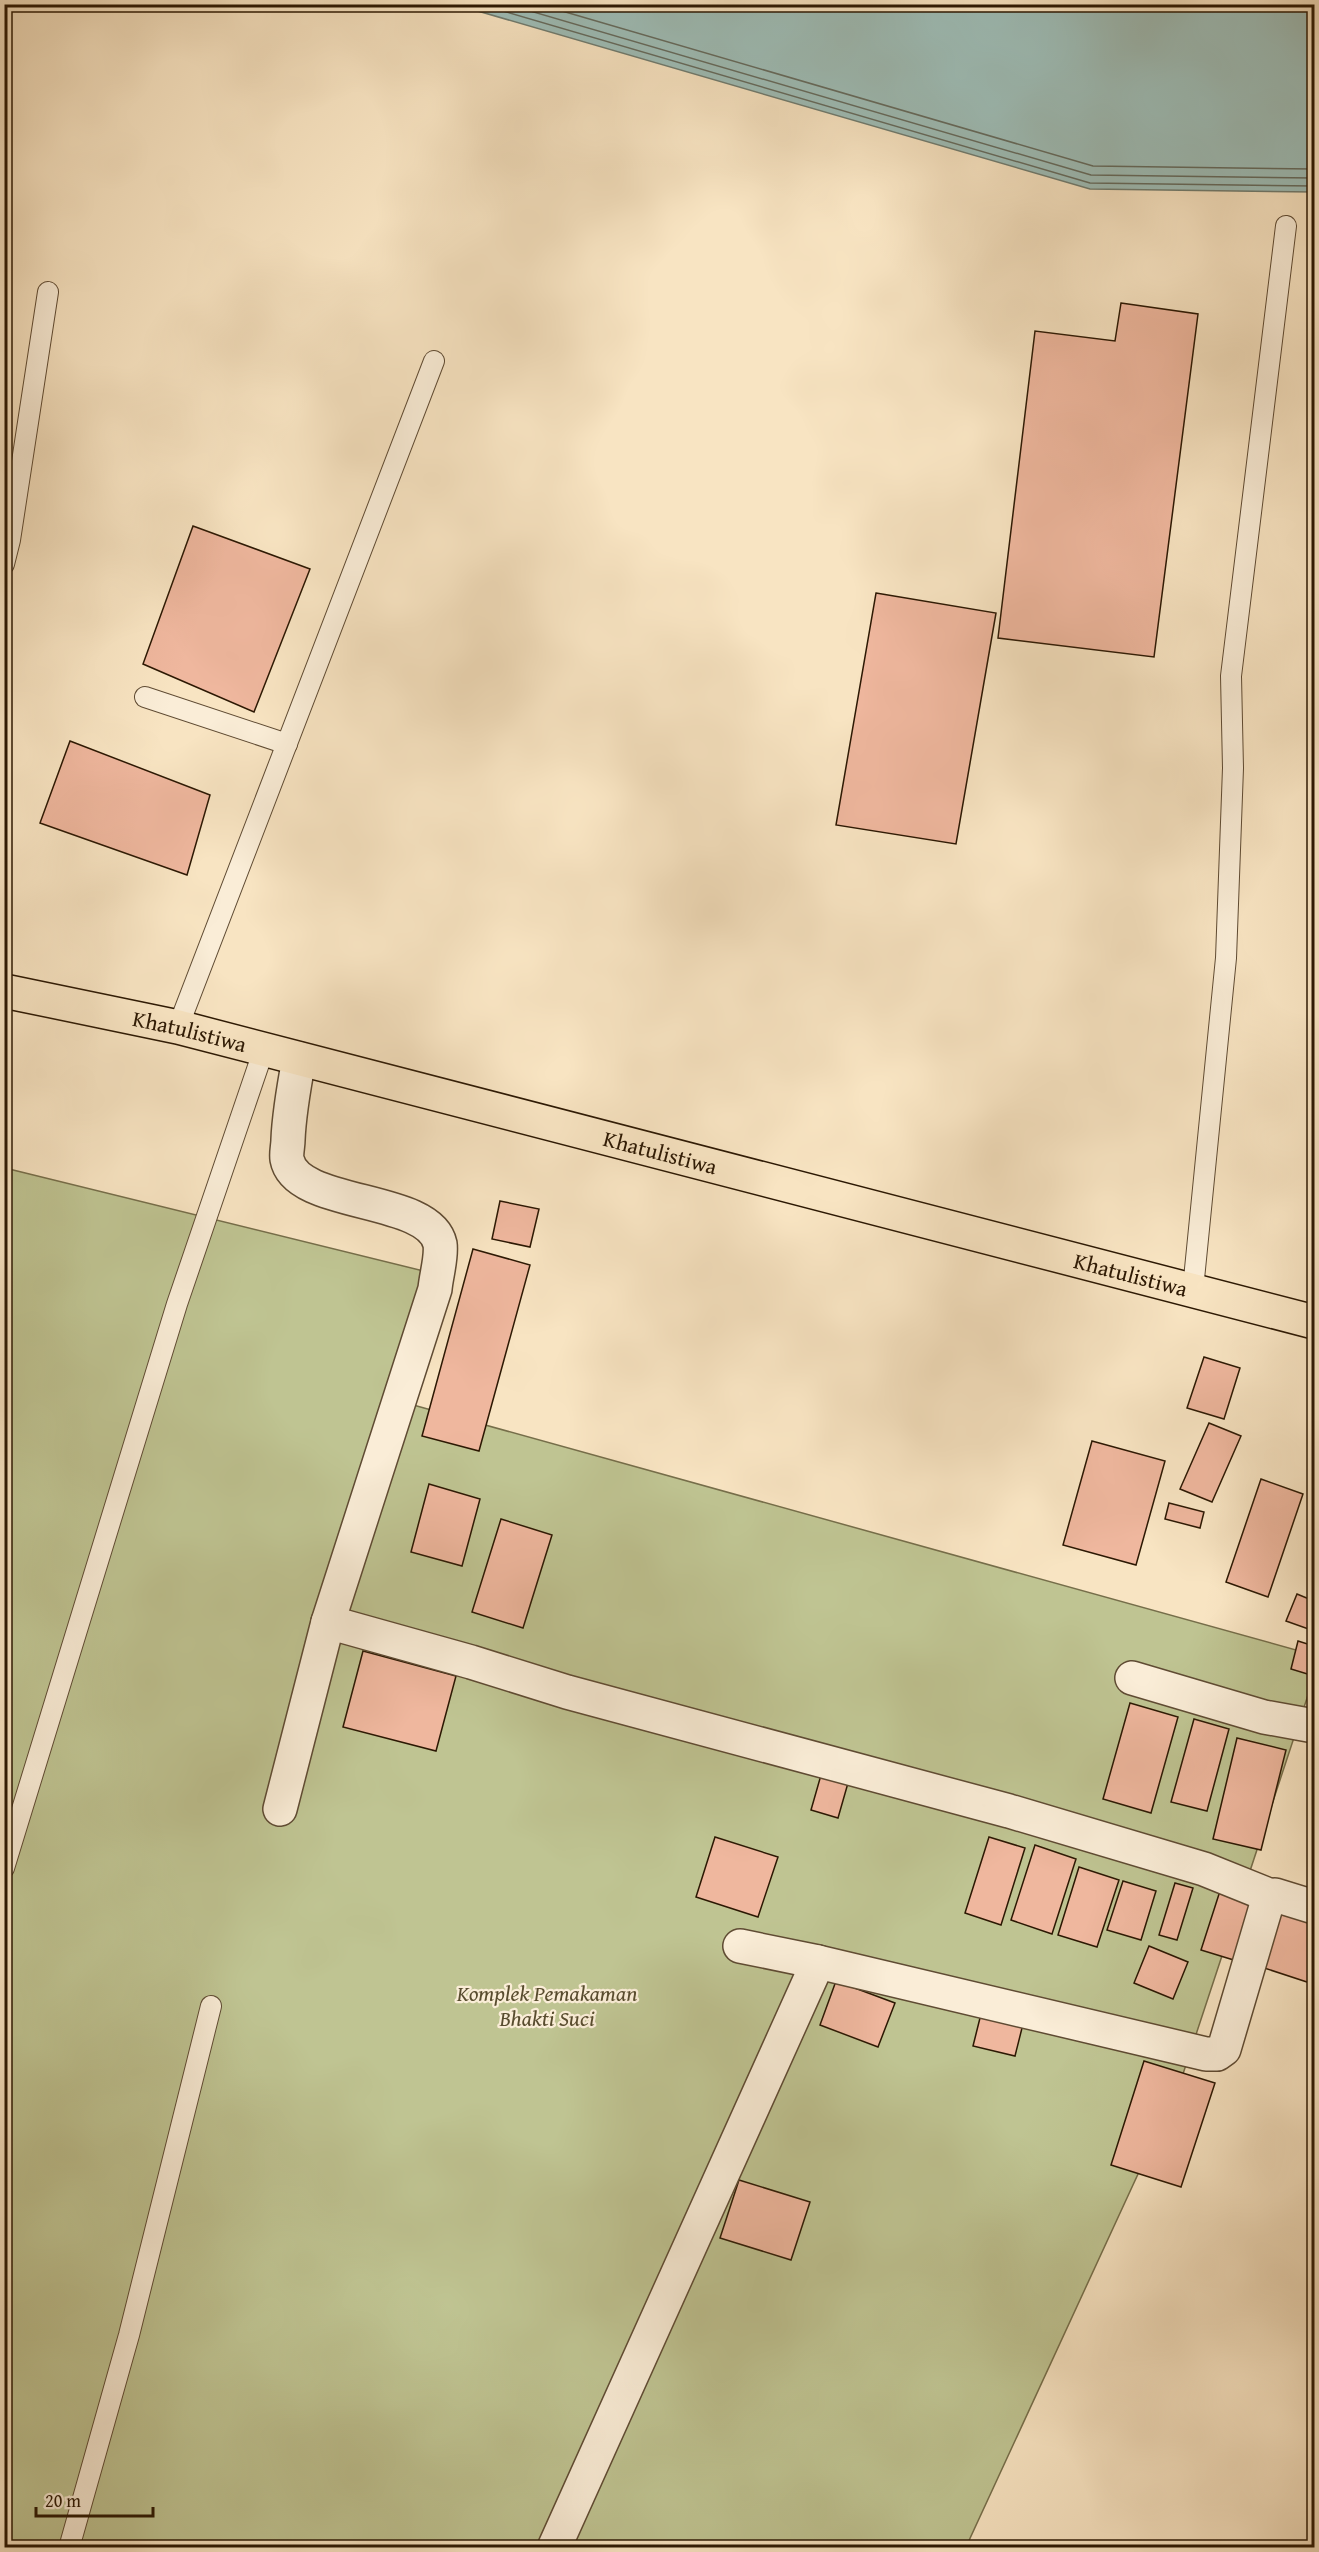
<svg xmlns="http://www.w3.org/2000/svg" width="1319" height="2552" viewBox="0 0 1319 2552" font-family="'Gentium Book Plus',serif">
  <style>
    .green { fill: #bfc492; stroke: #766e4a; stroke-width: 1.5 }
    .water { fill: #9ebeb8; stroke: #707c70; stroke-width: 1.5 }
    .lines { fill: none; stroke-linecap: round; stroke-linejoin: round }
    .shore { stroke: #656b5e; stroke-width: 1.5 }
    .building { fill: #efb79e; stroke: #2c1803; stroke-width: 1.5 }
    .lane-casing { stroke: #5f4b33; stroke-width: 22 }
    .street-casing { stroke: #5f4b33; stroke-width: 36 }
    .highway-casing { stroke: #2c1803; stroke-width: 36 }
    .lane { stroke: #faedd7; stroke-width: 20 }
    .street { stroke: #faedd7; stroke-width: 33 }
    .highway { stroke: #f8e4c2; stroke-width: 33 }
    .labels { text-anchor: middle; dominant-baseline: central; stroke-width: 4.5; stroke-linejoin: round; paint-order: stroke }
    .street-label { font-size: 22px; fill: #2c1803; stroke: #faedd7 }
    .park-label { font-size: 22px; font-style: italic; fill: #584c2e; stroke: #faedd7 }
  </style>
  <rect width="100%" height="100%" fill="#f8e4c2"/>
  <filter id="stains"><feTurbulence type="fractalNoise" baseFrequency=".00333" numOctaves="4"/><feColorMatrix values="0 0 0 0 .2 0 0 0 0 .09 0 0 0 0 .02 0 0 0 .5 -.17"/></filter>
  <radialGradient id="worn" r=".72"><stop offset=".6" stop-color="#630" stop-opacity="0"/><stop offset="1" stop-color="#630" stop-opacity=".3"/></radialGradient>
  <path class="green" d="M5 1168 452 1278 406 1403 1314 1655V1677L1180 2083 966 2547 5 2548Z"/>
  <path class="water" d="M457 5H1314V192L1090 189Z"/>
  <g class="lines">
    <g class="shore">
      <path d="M479 4 1090 183 1314 186"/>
      <path d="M506 4 1091 175 1314 178"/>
      <path d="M538 4 1093 166 1314 169"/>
    </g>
  </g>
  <g class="building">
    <path d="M1121 303 1198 314 1154 657 998 638 1035 331 1115 341Z"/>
    <path d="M193 526 310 569 254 712 143 664Z"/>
    <path d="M876 593 996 613 956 844 836 825Z"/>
    <path d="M70 741 210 795 187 875 40 823Z"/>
    <path d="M500 1201 539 1209 530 1247 492 1239Z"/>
    <path d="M473 1249 530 1265 479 1451 422 1436Z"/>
    <path d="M1204 1357 1240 1368 1224 1419 1187 1408Z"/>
    <path d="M1209 1423 1241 1436 1212 1502 1180 1489Z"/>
    <path d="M1092 1441 1165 1461 1136 1565 1063 1545Z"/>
    <path d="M1261 1479 1303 1494 1268 1597 1226 1582Z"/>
    <path d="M429 1484 480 1499 462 1566 411 1552Z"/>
    <path d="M1169 1503 1204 1512 1200 1528 1165 1519Z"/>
    <path d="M501 1519 552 1535 523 1628 472 1612Z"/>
    <path d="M1297 1594 1314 1601V1631L1286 1621Z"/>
    <path d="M1298 1641 1314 1646V1676L1291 1669Z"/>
    <path d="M363 1651 456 1676 436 1751 343 1727Z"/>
    <path d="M1130 1703 1178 1717 1151 1813 1103 1799Z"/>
    <path d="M1194 1719 1229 1729 1207 1811 1171 1802Z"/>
    <path d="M1237 1738 1286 1750 1261 1850 1213 1839Z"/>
    <path d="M821 1775 848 1783 838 1818 811 1810Z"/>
    <path d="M715 1837 778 1857 758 1917 696 1897Z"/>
    <path d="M989 1837 1025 1848 1001 1925 965 1913Z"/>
    <path d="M1035 1845 1076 1859 1052 1934 1011 1920Z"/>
    <path d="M1079 1867 1119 1880 1097 1947 1058 1935Z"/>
    <path d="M1123 1881 1156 1891 1141 1940 1107 1930Z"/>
    <path d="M1175 1883 1193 1888 1177 1940 1159 1935Z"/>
    <path d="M1220 1891 1256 1903 1237 1961 1201 1950Z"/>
    <path d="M1274 1902 1314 1917V1971L1310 1983 1252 1964Z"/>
    <path d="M1149 1946 1188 1962 1173 1999 1134 1983Z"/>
    <path d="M836 1981 895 2003 878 2047 820 2025Z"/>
    <path d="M982 2010 1024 2020 1015 2056 973 2046Z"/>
    <path d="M1144 2061 1215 2083 1181 2187 1111 2165Z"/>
    <path d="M739 2180 810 2202 791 2260 720 2238Z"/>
  </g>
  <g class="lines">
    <g class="lane-casing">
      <g id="lane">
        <path d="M4 564 10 540 48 292"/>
        <path d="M145 697 287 744"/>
        <path d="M178 1027 434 361"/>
        <path d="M1193 1289 1226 958 1233 768 1231 676 1286 226"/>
        <path d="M4 1868 177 1304 264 1049"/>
        <path d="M69 2548 129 2335 211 2006"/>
      </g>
    </g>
    <g class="street-casing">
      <g id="street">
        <path d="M328 1622 471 1662 567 1692 1009 1811 1204 1869 1271 1896"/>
        <path d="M1132 1678 1264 1717 1314 1726"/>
        <path d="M280 1809 328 1622 435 1289C436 1276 442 1257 440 1244 429 1195 296 1208 287 1159 286 1153 288 1146 288 1140 289 1113 294 1086 299 1059"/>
        <path d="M740 1946 818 1962 1206 2054H1217L1224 2049 1268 1900 1275 1895 1314 1907"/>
        <path d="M554 2548 818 1962"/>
      </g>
    </g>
    <g class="highway-casing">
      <g id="highway">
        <path id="s1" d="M4 991 178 1027 1314 1322"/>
      </g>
    </g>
    <use href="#lane" class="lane"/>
    <use href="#street" class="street"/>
    <use href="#highway" class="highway"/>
  </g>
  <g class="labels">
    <g class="street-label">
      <text stroke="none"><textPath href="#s1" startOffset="190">Khatulistiwa</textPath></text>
      <text stroke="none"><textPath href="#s1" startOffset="676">Khatulistiwa</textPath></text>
      <text stroke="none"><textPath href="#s1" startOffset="1162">Khatulistiwa</textPath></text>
    </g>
    <g class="park-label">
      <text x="547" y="1993">Komplek Pemakaman<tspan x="547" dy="25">Bhakti Suci</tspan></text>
    </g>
  </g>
  <rect width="1319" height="2552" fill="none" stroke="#f8e4c2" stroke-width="24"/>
  <rect x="6" y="6" width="1307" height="2540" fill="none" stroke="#2c1803" stroke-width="3"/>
  <rect x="12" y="12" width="1295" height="2528" fill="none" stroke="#2c1803" stroke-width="1.5"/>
  <path d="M36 2507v9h117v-9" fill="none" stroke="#2c1803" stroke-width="3"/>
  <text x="45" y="2507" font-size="18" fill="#2c1803" stroke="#faedd7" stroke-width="4.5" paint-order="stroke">20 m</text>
  <rect width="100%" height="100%" filter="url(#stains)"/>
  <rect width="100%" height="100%" fill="url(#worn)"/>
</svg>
